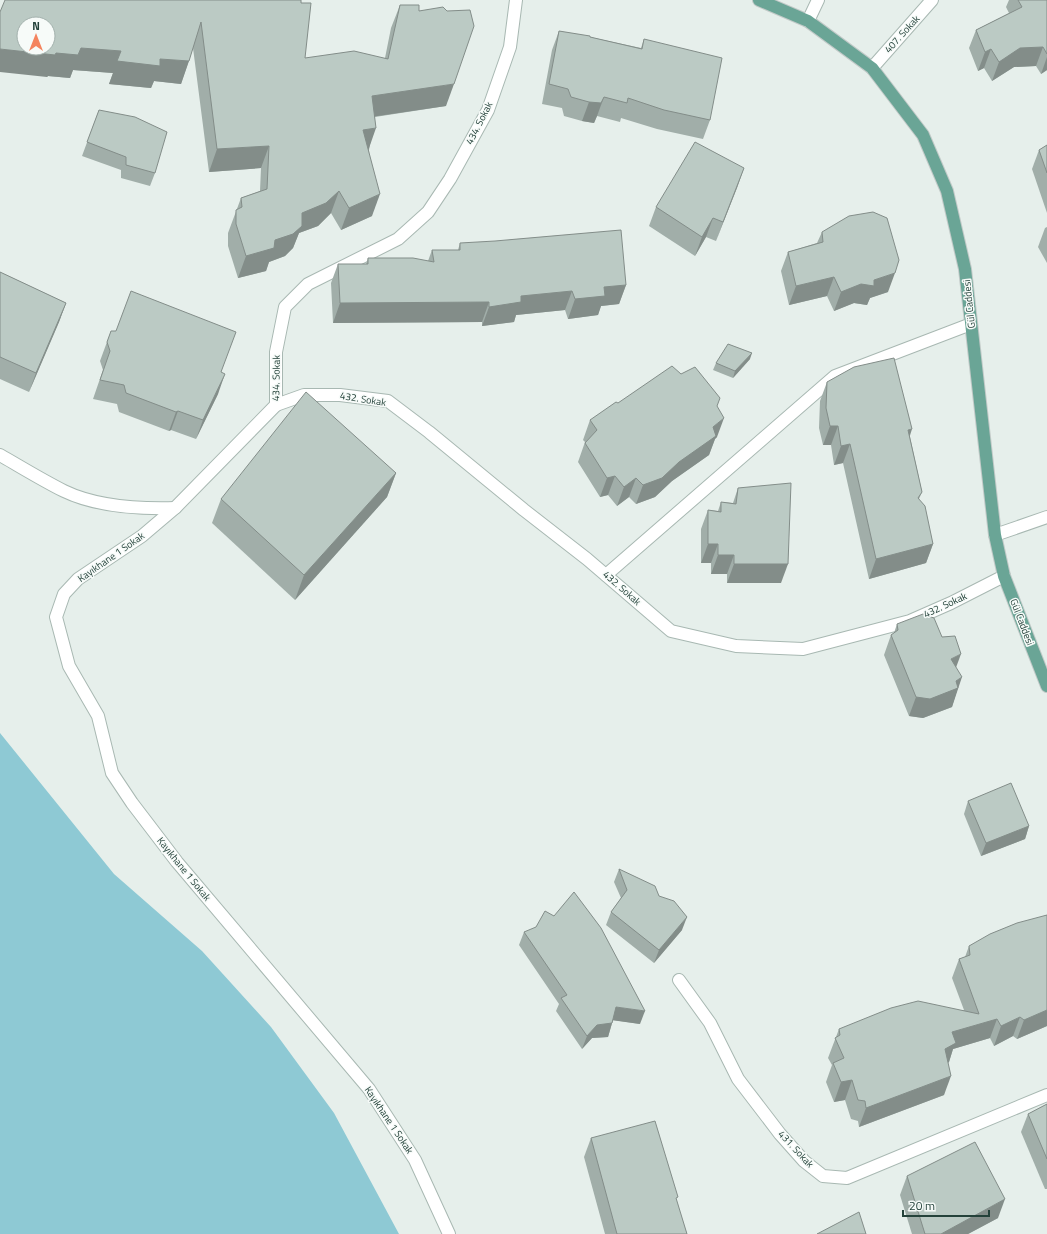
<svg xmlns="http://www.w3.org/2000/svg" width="1047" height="1234" viewBox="0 0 1047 1234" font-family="'Titillium Web',sans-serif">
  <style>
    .water { fill: #8ec9d4 }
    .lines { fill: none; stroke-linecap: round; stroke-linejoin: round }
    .minor-casing { stroke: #a8b8b2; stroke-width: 14 }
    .major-casing { stroke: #c2cac8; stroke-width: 14 }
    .minor { stroke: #fff; stroke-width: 12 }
    .major { stroke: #6aa596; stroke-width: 12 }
    .wall { fill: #a1aea9 }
    .shaded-wall { fill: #838d89 }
    .building { fill: #bbcac4; stroke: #838d89; fill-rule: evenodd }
    .labels { text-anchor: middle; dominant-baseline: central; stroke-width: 3; stroke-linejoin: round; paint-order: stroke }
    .street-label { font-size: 10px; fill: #24423a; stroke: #f7fbf9 }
  </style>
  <rect width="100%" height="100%" fill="#e6efeb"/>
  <path class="water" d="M0 733 114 874 202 951 271 1027 334 1113 399 1234H0Z"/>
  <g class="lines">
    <g class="minor-casing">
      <g id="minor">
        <path d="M808 21 818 0"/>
        <path d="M872 68 932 0"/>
        <path d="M276 405 304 395H340L388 401 429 432 524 510 587 559 671 631 736 646 803 649 910 621 951 603 1004 576"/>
        <path d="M0 455C21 467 42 480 64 491 97 507 140 509 175 508"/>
        <path d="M995 535 1047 517"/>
        <path d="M606 575 835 376 971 324"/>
        <path d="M679 980 710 1023 738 1079 780 1134 804 1161 823 1176 847 1178 1047 1095"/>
        <path d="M449 1234 415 1160 369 1089 177 862 132 803 112 773 98 716 69 666 56 617 64 594 78 579 142 536 175 508 276 405V352L285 307 308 284 398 239 428 212 450 179 488 110 510 47 516 0"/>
      </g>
    </g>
    <g class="major-casing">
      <path id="major" d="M759 0 808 21 872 68 923 135 947 191 965 269 995 535 1004 576 1047 686"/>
    </g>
    <use href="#minor" class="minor"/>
    <use href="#major" class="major"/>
  </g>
  <g class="wall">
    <path d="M5 0H301L305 58H385L391 28 400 5 419 11 446 106 375 117 369 150 372 216 341 230 331 213 318 226 299 233 293 248 285 256 269 262 266 271 238 278 228 246V233L241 198 260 191 261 168 209 172 193 48 181 84 154 81 151 88 109 84 113 73 73 70 70 78 48 76 47 77Z"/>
    <path d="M1009 0H1047V70L1041 74 1036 66 1014 67 992 81 984 68 978 71 969 48 976 30 1009 13 1006 7Z"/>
    <path d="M559 31 590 37 641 48 644 39 710 120 703 139 657 129 621 118 620 122 597 116 594 123 582 121 564 116 562 108 542 104 552 50Z"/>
    <path d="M99 110 155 173 150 186 121 178V170L82 156Z"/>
    <path d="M1047 145V213L1032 169 1039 150Z"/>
    <path d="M744 168 716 241 706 237 695 256 649 226 656 207Z"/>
    <path d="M1047 227V263L1038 247 1045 228Z"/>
    <path d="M822 232 888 292 870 298 867 305 854 303 834 311 827 296 789 305 781 271 788 252 817 243Z"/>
    <path d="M460 243 626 285 619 304 601 306 598 315 568 319 565 310 516 315 514 322 482 326V322L333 323 331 283 338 264H366L368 258 428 261 432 250H458Z"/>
    <path d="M0 272 66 303 59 322 29 392 0 379Z"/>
    <path d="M111 331 221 372 218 394 196 439 171 430 169 431 119 412 117 404 93 399 103 370 100 361Z"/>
    <path d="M750 359 733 378 713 370 716 363Z"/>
    <path d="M827 382 910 437 922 492 919 499 933 544 926 563 869 579 843 463 834 465 831 445H823L819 428 820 401Z"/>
    <path d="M618 403 717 406V437L715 439 709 455 672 481 655 497 636 504 629 497 617 506 608 495 600 497 578 462 585 442 583 440 590 420Z"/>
    <path d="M396 473 387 497 295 600 212 523 221 499Z"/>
    <path d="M738 488 781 583H727V574H711V563H701V529L708 510 718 511 721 502 733 503Z"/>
    <path d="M897 624 942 637 956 668 958 687 952 707 923 718 909 716 884 655 891 635 894 633Z"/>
    <path d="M968 801 1029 826 1025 839 981 856 964 814Z"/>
    <path d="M619 869 659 896 682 930 654 963 606 925 611 912 621 898 614 882Z"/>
    <path d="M1047 915V1026L1017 1039 1013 1036 994 1046 990 1038 953 1049 949 1062 948 1063 944 1095 859 1127 858 1121 851 1119 845 1100 834 1102 826 1082 832 1065 828 1058 839 1029 964 1010 952 978 959 959 965 957 969 946Z"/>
    <path d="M524 932 640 1024 613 1020 608 1037 592 1038 582 1049 556 1011 559 1004 519 945Z"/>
    <path d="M1047 1104V1189H1045L1021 1132 1028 1114Z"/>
    <path d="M591 1138 676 1201 687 1234H605L584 1157Z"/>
    <path d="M907 1176 998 1218 968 1234H912L900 1195Z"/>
  </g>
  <g class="shaded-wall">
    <path d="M1043 47 1036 66 1014 67 992 81 999 62 1020 48Z"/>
    <path d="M81 48 121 51 160 59 189 61 181 84 154 81 151 88 109 84 113 73 73 70 70 78 48 76 47 77 0 72V49L56 53Z"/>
    <path d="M991 49 984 68 978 71 985 52Z"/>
    <path d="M1047 57V70L1041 74Z"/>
    <path d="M454 84 446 106 364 118 372 96Z"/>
    <path d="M604 97 597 116 594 123 582 121 589 102Z"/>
    <path d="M376 128 368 151 363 130Z"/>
    <path d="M269 146 261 168 209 172 217 149Z"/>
    <path d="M744 168 737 188 716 241 723 222Z"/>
    <path d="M339 191 331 213 318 226 299 233 293 248 285 256 269 262 266 271 238 278 246 256 275 240 302 213Z"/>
    <path d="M380 194 372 216 341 230 349 208Z"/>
    <path d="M713 218 706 237 695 256 702 237Z"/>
    <path d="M895 273 888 292 870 298 867 305 854 303 834 311 841 292 861 284Z"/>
    <path d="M834 277 827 296 789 305 796 286Z"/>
    <path d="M626 285 619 304 601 306 598 315 568 319 575 299 604 287Z"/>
    <path d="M572 291 565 310 516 315 514 322 482 326 489 307 521 296Z"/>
    <path d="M489 302 482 322 333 323 340 303Z"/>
    <path d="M66 303 59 322 29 392 36 373Z"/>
    <path d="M752 353 750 359 733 378 735 371Z"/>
    <path d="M225 374 218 394 196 439 203 420Z"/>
    <path d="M178 411 171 430 169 431 176 412Z"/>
    <path d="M724 418 717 437 715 439 709 455 672 481 655 497 636 504 643 485Z"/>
    <path d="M830 426H838L831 445H823Z"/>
    <path d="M912 429 906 448 908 430Z"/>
    <path d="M850 444 843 463 834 465 841 446Z"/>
    <path d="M396 473 387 497 295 600 304 575Z"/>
    <path d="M615 476 608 495 600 497 607 478Z"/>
    <path d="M636 478 629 497 617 506 624 487Z"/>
    <path d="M708 544H718L711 563H701Z"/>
    <path d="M933 544 926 563 869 579 876 559Z"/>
    <path d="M718 555H734L727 574H711Z"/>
    <path d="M734 564H788L781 583H727Z"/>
    <path d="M961 654 954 673 951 659Z"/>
    <path d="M962 677 952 707 923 718 909 716 916 697 956 681Z"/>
    <path d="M1029 826 1025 839 981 856 986 843Z"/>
    <path d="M687 917 682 930 654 963 659 950Z"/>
    <path d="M616 1007 645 1011 640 1024 611 1020Z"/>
    <path d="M1047 1010V1026L1017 1039 1024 1020Z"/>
    <path d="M1020 1017 1013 1036 994 1046 1001 1026Z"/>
    <path d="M997 1019 990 1038 953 1049 949 1062 938 1068 945 1049 952 1032Z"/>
    <path d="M612 1023 608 1037 592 1038 582 1049 587 1036 597 1025Z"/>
    <path d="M951 1076 944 1095 859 1127 866 1108Z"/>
    <path d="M852 1080 845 1100 834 1102 841 1082Z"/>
    <path d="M1005 1199 998 1218 968 1234H941Z"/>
  </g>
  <g class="building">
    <path d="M5 0H301V3H311L305 58 354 51 388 59 400 5H419V11L443 7 447 11 470 10 474 26 454 84 372 96 376 128 363 130 380 194 349 208 339 191 326 203 302 213V226L293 234 275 240 274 248 246 256 236 224V210L242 207 241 198 267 189 269 146 217 149 201 22 189 61 160 59V66L117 61 121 51 81 48 78 55 56 53 55 55 0 49V12ZM24 24H48V48H24Z"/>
    <path d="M1018 0H1047V54L1043 47 1020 48 999 62 991 49 985 52 976 30 1022 7Z"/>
    <path d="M559 31 590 36V37L642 49 644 39 722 58 710 120 664 110 628 98 627 103 604 97 601 103 589 102 571 97 568 89 549 84Z"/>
    <path d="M99 110 135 117 167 132 155 173 126 165V157L87 142Z"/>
    <path d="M695 142 744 168 723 222 713 218 702 237 656 207Z"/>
    <path d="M1047 145V173L1039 150Z"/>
    <path d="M873 212 887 218 899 260 895 273 874 280V286L861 284 841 292 834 277 796 286 788 252 823 242 822 232 849 216Z"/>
    <path d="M621 230 626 285 604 287 605 296 575 299 572 291 521 296V302L489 307V302L340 303 338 264H368V258H413L434 262 432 250H460V243L495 241Z"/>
    <path d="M0 272 66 303 36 373 0 357Z"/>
    <path d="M131 291 236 332 221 372 225 374 203 420 178 411 176 412 126 393 124 385 100 380 110 351 107 342 111 331H116Z"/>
    <path d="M728 344 752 353 735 371 716 363Z"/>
    <path d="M894 358 912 429 908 430 922 492 918 498 925 506 933 544 876 559 850 444 841 446 838 426H830L826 408 827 382 854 367Z"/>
    <path d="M672 366 681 374 695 367 720 398 717 406 724 418 713 427 716 436 679 462 662 478 643 485 636 478 624 487 615 476 607 478 585 443 597 430 590 420 616 402 618 403Z"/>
    <path d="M306 392 396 473 304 575 221 499Z"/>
    <path d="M791 483 788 564H734V555H718V544H708V510L721 512V502L736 504 738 488Z"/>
    <path d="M923 614 934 618 942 637 955 636 961 654 951 659 962 677 956 681 958 688 930 699 916 697 891 635 898 630 897 624Z"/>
    <path d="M1011 783 1029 826 986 843 968 801Z"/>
    <path d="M619 869 655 886 659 896 674 901 687 917 659 950 611 912 627 890Z"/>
    <path d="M574 892 601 928 645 1011 616 1007 612 1023 597 1025 587 1036 561 998 567 995 524 932 536 927 545 911 554 916Z"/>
    <path d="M1047 915V1010L1024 1020 1020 1017 1001 1026 997 1019 952 1032 956 1043 945 1049 951 1076 866 1108 865 1101 858 1100 852 1080 841 1082 833 1063 844 1058 835 1038 840 1035 839 1029 891 1008 918 1001 979 1014 959 959 970 955 969 946 990 934 1017 923Z"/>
    <path d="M1047 1104V1159L1028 1114Z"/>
    <path d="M655 1121 678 1197 676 1198 687 1234H617L591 1138Z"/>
    <path d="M975 1142 1005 1199 941 1234H925L907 1176Z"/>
    <path d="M859 1212 866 1234H817Z"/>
  </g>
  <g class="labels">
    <g class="street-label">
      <text transform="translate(902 34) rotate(-48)">407. Sokak</text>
      <text transform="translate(479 123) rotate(-63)">434. Sokak</text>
      <text transform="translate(969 304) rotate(-96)">Gül Caddesi</text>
      <text transform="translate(276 378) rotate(-89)">434. Sokak</text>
      <text transform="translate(363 399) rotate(9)">432. Sokak</text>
      <text transform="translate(111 557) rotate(-35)">Kayıkhane 1 Sokak</text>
      <text transform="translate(622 588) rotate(41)">432. Sokak</text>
      <text transform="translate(945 605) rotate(-25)">432. Sokak</text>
      <text transform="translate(1022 622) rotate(69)">Gül Caddesi</text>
      <text transform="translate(184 869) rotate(51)">Kayıkhane 1 Sokak</text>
      <text transform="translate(389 1120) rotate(56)">Kayıkhane 1 Sokak</text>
      <text transform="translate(796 1149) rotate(47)">431. Sokak</text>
    </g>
  </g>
  <g transform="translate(36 36)"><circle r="19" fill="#f7fbf9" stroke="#a3b1ad"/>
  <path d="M0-3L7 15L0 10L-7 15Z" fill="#f4845f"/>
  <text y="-6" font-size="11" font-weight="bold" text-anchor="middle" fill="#24423a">N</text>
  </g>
  <path d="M903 1210v6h86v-6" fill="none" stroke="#24423a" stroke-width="2"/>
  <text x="909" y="1210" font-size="12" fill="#24423a" stroke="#f7fbf9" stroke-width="3" paint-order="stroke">20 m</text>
</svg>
